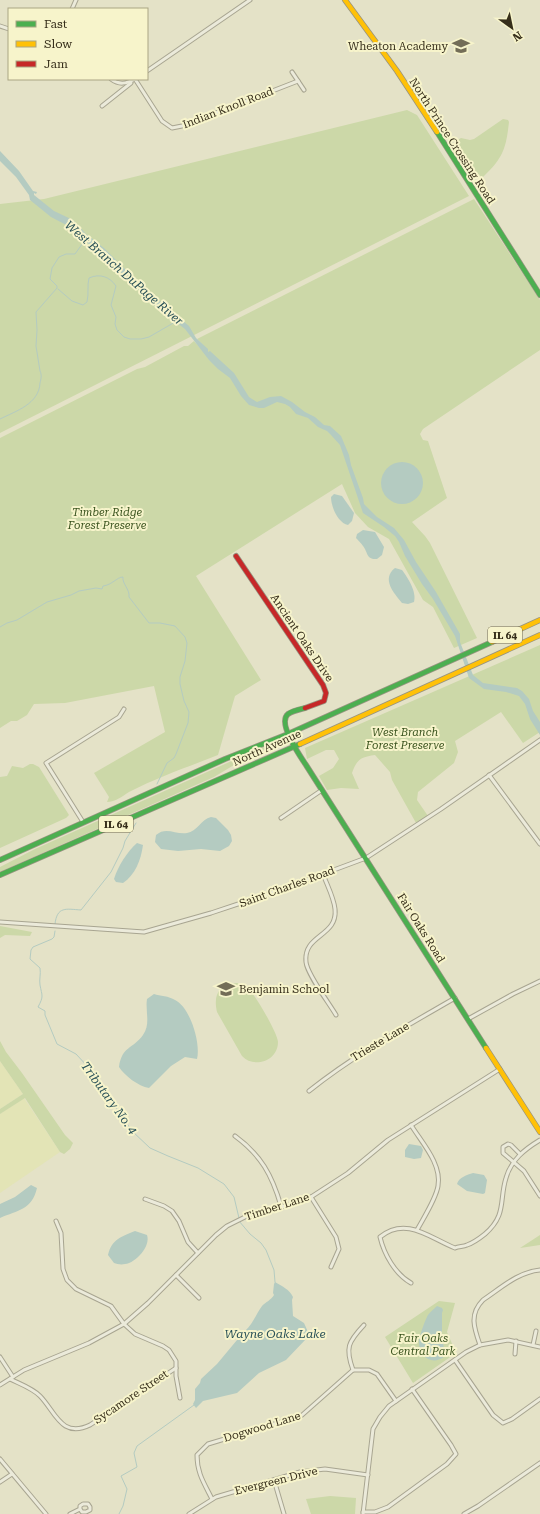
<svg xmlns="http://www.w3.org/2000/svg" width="540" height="1514" viewBox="0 0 540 1514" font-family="'Roboto Serif',serif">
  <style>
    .farmland { fill: #e3e4b6 }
    .green { fill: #ccd8a8 }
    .water { fill: #b4cbc1 }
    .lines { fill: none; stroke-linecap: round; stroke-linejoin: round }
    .stream { stroke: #b4cbc1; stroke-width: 1 }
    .street-casing { stroke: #a8a591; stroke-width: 5 }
    .fast-casing { stroke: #989481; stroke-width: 6 }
    .slow-casing { stroke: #989481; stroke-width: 6 }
    .jam-casing { stroke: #989481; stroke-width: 6 }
    .street { stroke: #ebeada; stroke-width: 3 }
    .fast { stroke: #4caf50; stroke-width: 4.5 }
    .slow { stroke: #ffc107; stroke-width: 4.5 }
    .jam { stroke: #c62828; stroke-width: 4.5 }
    .labels { text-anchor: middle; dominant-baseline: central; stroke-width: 4; stroke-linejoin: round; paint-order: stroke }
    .shield { fill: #f7f4cb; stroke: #70694f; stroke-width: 1 }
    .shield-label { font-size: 10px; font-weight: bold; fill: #362e1a }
    .poi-label { font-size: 11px; fill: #362e1a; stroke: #f7f4cb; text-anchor: end }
    .street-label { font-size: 11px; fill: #362e1a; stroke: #f7f4cb }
    .park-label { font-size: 11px; font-style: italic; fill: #3b541f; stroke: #f7f4cb }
    .water-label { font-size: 12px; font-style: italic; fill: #285057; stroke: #f7f4cb }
  </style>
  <rect width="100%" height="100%" fill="#e4e2c7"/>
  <g class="farmland">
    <path d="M0 1061 23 1094 0 1109Z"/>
    <path d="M24 1098 60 1152 0 1193V1114Z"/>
  </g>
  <g class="green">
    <path d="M407 110 417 115 469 196 0 433V204L44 199Z"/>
    <path d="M503 119 508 120 509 122C506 149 503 158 483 177 480 176 476 176 474 174 467 170 455 149 456 141L461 138 470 140 474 139Z"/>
    <path d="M474 199 540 300V350L423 429 420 434 423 440 428 441 447 498 412 522 425 536 430 543 477 638 454 648 433 607 423 600 389 539 368 527 355 513 342 484 196 576 261 680 235 696 218 755C188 767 158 777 129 792 123 796 115 802 107 802L109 797 94 773 165 732 154 686 65 703 34 704 27 715 17 721H11L0 728V438L137 369 145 367 184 346H188L194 341 202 350 204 346 197 339Z"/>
    <path d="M540 645V732L523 743 501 712 455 741 458 752 454 763 418 792 417 800 428 816 416 823 392 780 390 772 375 755C361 757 357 759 352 773L359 789 341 788 327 790 319 776 333 768 339 759 334 750H326L307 759 305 748Z"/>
    <path d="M274 742H277L278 743 244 759 214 777 0 872V867L35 849Z"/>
    <path d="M30 764H33L39 767 69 815 66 818 0 848V777L7 776 12 766 23 768Z"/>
    <path d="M0 926 32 932 30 936 5 935 0 938Z"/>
    <path d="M237 983C241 984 245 985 248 988 255 994 278 1034 278 1042 278 1061 254 1069 242 1056L217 1012C213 994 219 985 237 983Z"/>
    <path d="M0 1041 6 1052 22 1073 65 1135 73 1143 70 1149 64 1154 60 1152 25 1098 0 1114V1109L23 1094 0 1061Z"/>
    <path d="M540 1235V1245L520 1248Z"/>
    <path d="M439 1301 455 1303 447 1332 456 1353 413 1383 385 1337Z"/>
    <path d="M330 1496 356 1498 355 1514H311L306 1499Z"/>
  </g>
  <g class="water">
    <path d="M0 151 19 171 33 191 37 192 36 194 34 193V195L54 211 73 220 86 234 104 248 140 284 189 326 196 338 208 349V352L210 351 234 373 249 397 257 402 270 397 281 396 292 402 305 412 315 417 324 425 330 426 341 436 349 455 351 465 363 498 364 504 377 517 394 528 404 540 416 562 436 592 460 634V642L473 675 483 683 517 688 522 691 529 699 533 711 540 722V735L530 719 525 704 519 696 506 692 484 689 469 678 455 636 433 599 422 584 405 556 399 542 395 536 384 527 363 513 340 445 331 435 327 431 318 427 308 418 296 414 290 407 285 404 277 402 264 408H259L249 405 241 396 230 378 218 369 209 360 185 329 155 306 112 264 85 241 83 236 79 234 72 228 51 217 30 200 29 195 16 177 0 161Z"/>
    <circle cx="402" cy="483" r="21"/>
    <path d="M334 494 342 496 354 513 352 521 348 525C338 523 331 507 331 497Z"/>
    <path d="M363 530 375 532 384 547 382 555 377 559C366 560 368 552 363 546 361 543 358 540 356 538L357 534Z"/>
    <path d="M395 568 402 570C408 578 417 592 414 602L408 604 402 603C394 593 381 579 395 568Z"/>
    <path d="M211 817 216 818 228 830 231 835 232 841 229 846 220 851 201 849 178 851 161 849 155 842 156 835C166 826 176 835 187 833 197 832 201 819 211 817Z"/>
    <path d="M137 843 143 845C141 860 135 875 123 883L116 882 114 879C118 866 127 852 137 843Z"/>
    <path d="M154 994C160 996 169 996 175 1000 190 1007 201 1043 197 1059L185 1057 171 1066 149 1088C138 1086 125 1076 119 1067 122 1046 133 1049 143 1035 151 1024 145 1011 147 999Z"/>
    <path d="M409 1144 421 1146 423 1150 421 1158 414 1159 405 1157V1150Z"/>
    <path d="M473 1173 484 1175 487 1180 485 1193 483 1194 467 1191 457 1184C459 1177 467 1175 473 1173Z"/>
    <path d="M31 1185 37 1188C32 1210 18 1210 0 1218V1204L15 1197Z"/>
    <path d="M135 1231 147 1235C151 1246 136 1263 125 1264 121 1265 117 1264 114 1263L108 1255C112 1239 121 1237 135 1231Z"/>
    <path d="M275 1282C283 1287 289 1289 293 1297L292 1300 293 1316 304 1323 308 1332 306 1339 286 1360 259 1373 237 1393 203 1401 196 1408 193 1404 195 1400V1389L200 1383 201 1379 217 1364 242 1334 243 1331H245C253 1324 256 1314 262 1306 266 1302 271 1300 274 1295L273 1293 274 1284Z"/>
    <path d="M437 1306 442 1308 443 1310 442 1313V1336L445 1356C433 1366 419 1358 419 1342 419 1337 425 1320 428 1315 430 1312 434 1309 437 1306Z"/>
  </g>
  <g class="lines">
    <g class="stream">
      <path d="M58 289 72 301 83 305 87 302C89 293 87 286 89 278 100 273 110 277 116 286L111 305 116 317 115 324 117 330 124 337 130 339H141L149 337 175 322"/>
      <path d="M0 419C16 411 39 404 40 383 41 379 42 375 40 371L36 346 37 330 36 312 57 288V286L50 279 52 268 59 257 66 254H75L85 240"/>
      <path d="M0 627 7 623 17 620 47 602 71 595 79 591 96 588 102 589 103 586C112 585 117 577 123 577 122 584 130 589 129 597L149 623H160L175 626 185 637 187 643 185 661 180 677V684L184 701 189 712 188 723 176 754 174 758 167 763 157 784"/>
      <path d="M55 924C57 906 66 909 81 910L111 872 123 848 125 841 136 823"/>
      <path d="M55 931 54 937 52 939 33 947 31 950 30 959 40 968C41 974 39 980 40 985 42 996 44 996 38 1007L45 1011V1015L57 1044 76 1054 89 1068 132 1131 150 1148 168 1156 198 1168 224 1184 234 1197 239 1218"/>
      <path d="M239 1221 250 1234 261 1243 266 1250 274 1270 275 1282"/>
      <path d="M119 1514 123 1506 127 1489 121 1476 137 1467 134 1453 137 1446 194 1405"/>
    </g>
    <g class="street-casing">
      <g id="street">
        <path d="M72 9 76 0"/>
        <path d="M0 26 9 29"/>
        <path d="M147 71 250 0"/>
        <path d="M292 72 304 90"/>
        <path d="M111 79C119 85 126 84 135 79L162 121 172 128 182 126 298 81"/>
        <path d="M102 106 131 83"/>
        <path d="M489 775 540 844"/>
        <path d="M281 818 322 790"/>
        <path d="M83 822 46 763 119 717 124 709"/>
        <path d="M323 874C327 885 334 898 335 909 338 937 303 934 306 962 307 974 329 1003 336 1015"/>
        <path d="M0 922 144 932 211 913 280 890 366 858 441 809 540 740"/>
        <path d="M468 1019 513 994 540 981"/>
        <path d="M309 1091C354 1055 405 1027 455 998"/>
        <path d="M411 1125C422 1143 442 1164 438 1186 436 1199 424 1217 417 1230"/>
        <path d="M235 1136C261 1155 272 1175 281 1206"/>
        <path d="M520 1154 511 1145 508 1144 503 1147V1153L524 1171 540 1196"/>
        <path d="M311 1197 336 1237 339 1249 331 1267"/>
        <path d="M145 1199 164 1206 172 1211 179 1221 188 1242 198 1253"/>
        <path d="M56 1221 61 1233 63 1269 67 1280 76 1289 111 1306 124 1324 135 1334 163 1346 169 1350 176 1361V1376L180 1398"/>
        <path d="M176 1275 199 1298"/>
        <path d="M411 1283C395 1274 384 1254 380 1237 406 1216 430 1238 455 1248 459 1246 463 1247 467 1245 473 1243 480 1238 485 1234 507 1215 499 1200 506 1178 511 1160 525 1149 540 1140"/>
        <path d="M480 1345C474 1328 469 1314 483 1300 501 1288 518 1272 540 1270"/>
        <path d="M533 1345 536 1331"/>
        <path d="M515 1354 516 1341"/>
        <path d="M0 1357 13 1377"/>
        <path d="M455 1360 493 1415 503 1423 512 1419 540 1399"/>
        <path d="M353 1370C345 1348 348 1342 364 1325"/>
        <path d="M10 1379C20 1384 32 1388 40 1396 55 1411 61 1439 90 1425L176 1368"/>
        <path d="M0 1385 24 1370 89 1343 124 1324 148 1303 216 1235 227 1226 247 1216 296 1203 311 1197 348 1173 388 1140 500 1069"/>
        <path d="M0 1459 46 1514"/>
        <path d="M274 1480 284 1514"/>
        <path d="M0 1482 12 1474"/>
        <path d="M212 1499C204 1483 197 1473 197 1455L208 1444 301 1416 353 1370H369L377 1374 396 1401"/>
        <path d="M363 1512H375L388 1507 447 1464 456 1454 451 1445 412 1389"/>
        <path d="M70 1514 80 1509V1506L83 1504H88L90 1507V1510L86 1512H82L80 1509"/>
        <path d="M189 1514 216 1497 300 1472 325 1469 368 1475"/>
        <path d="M363 1514 373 1429 380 1417 389 1406 466 1352 480 1345 508 1340 540 1347"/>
        <path d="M464 1514 478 1506 540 1463"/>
      </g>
    </g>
    <g class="fast-casing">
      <g id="fast">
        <path d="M437 132 540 295"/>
        <path d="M305 708C301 709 292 711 288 714 277 723 300 756 306 765L486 1048"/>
        <path d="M0 860 225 759 288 734 492 642"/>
        <path d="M0 875 300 744"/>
      </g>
    </g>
    <g class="slow-casing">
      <g id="slow">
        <path d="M345 0 397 71 437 132"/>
        <path d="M492 642 540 620"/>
        <path d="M300 744 540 635"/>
        <path d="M486 1048 540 1132"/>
      </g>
    </g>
    <g class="jam-casing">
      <path id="jam" d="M236 556 323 685 326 693 324 701 305 708"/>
    </g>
    <use href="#street" class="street"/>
    <use href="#fast" class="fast"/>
    <use href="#slow" class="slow"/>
    <use href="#jam" class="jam"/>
  </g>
  <defs>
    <g id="school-bare" transform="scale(1.38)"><path d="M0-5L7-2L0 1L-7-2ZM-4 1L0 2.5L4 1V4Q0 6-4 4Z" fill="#736d57" stroke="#f7f4cb" stroke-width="2.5" paint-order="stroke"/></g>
  </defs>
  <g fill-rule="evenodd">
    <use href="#school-bare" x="461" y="46"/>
    <use href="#school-bare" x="226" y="989"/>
  </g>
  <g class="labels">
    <g class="shield">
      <rect x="488" y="627" width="34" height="16" rx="3"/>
      <rect x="99" y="816" width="34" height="16" rx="3"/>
    </g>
    <g class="shield-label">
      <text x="505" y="635">IL 64</text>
      <text x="116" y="824">IL 64</text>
    </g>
    <g class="poi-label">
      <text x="448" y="46">Wheaton Academy</text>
      <text x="239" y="989" text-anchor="start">Benjamin School</text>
    </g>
    <g class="street-label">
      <text transform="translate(228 108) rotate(-21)">Indian Knoll Road</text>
      <text transform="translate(452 141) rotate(57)">North Prince Crossing Road</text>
      <text transform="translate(302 638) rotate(56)">Ancient Oaks Drive</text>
      <text transform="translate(267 748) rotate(-24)">North Avenue</text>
      <text transform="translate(287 887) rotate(-20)">Saint Charles Road</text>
      <text transform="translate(421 928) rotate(58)">Fair Oaks Road</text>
      <text transform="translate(380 1042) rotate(-31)">Trieste Lane</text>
      <text transform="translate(277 1207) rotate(-18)">Timber Lane</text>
      <text transform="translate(131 1397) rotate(-34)">Sycamore Street</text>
      <text transform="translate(262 1427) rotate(-17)">Dogwood Lane</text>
      <text transform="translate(276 1481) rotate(-14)">Evergreen Drive</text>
    </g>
    <g class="park-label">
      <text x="107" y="512">Timber Ridge<tspan x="107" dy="13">Forest Preserve</tspan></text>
      <text x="405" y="732">West Branch<tspan x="405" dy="13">Forest Preserve</tspan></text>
      <text x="423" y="1338">Fair Oaks<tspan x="423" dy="13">Central Park</tspan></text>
    </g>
    <g class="water-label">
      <text transform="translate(124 273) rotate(41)">West Branch DuPage River</text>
      <text transform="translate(109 1098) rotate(54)">Tributary No. 4</text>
      <text x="275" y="1334">Wayne Oaks Lake</text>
    </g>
  </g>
  <rect x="8" y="8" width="140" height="72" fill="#f7f4cb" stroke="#aaa584"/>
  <rect x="16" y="21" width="20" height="6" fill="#4caf50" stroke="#aaa584"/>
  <text x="44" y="28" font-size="12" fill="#362e1a">Fast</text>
  <rect x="16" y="41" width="20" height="6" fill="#ffc107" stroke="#aaa584"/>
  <text x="44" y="48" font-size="12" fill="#362e1a">Slow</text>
  <rect x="16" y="61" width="20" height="6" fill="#c62828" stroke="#aaa584"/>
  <text x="44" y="68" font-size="12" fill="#362e1a">Jam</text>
  <g transform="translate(512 28) rotate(147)" stroke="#f7f4cb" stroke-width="3" paint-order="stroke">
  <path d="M0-3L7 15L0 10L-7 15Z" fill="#362e1a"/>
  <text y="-6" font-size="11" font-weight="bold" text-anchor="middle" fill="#362e1a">N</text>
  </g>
</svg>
